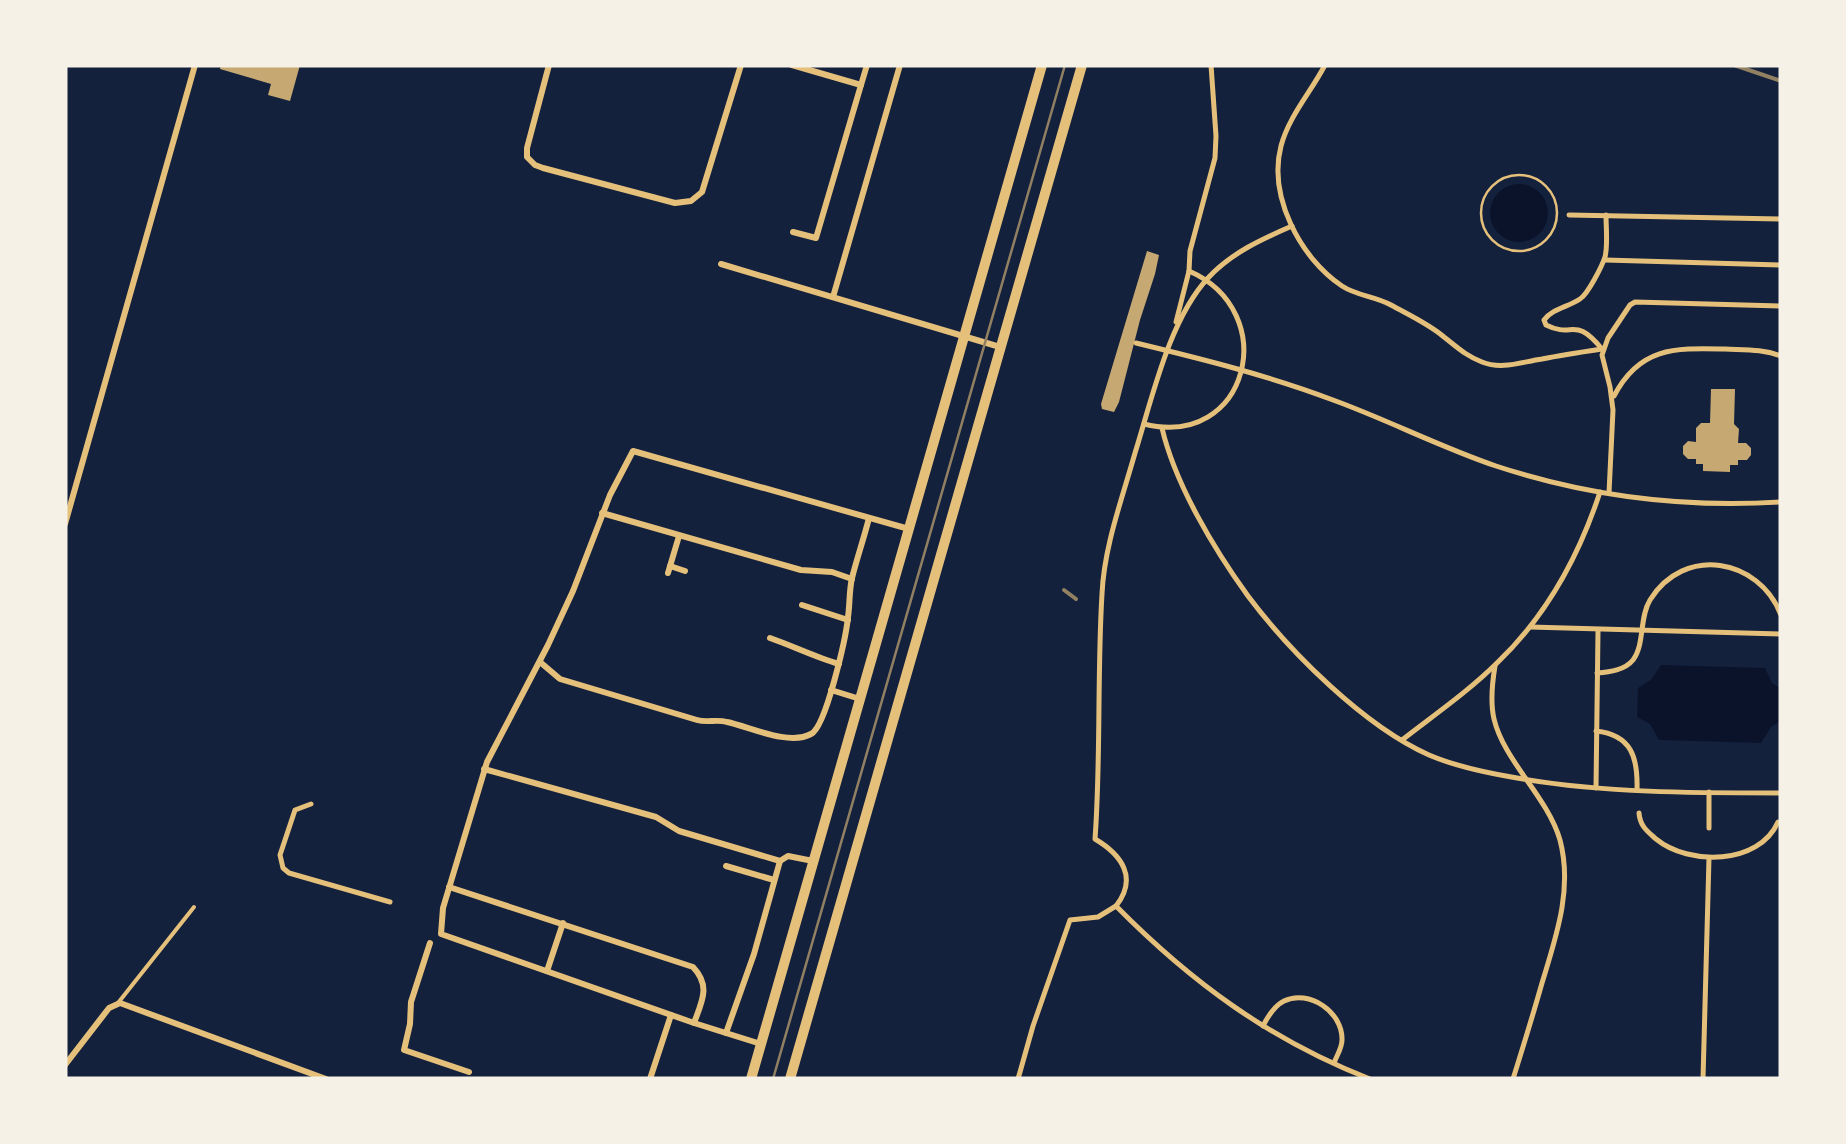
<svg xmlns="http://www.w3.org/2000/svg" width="1846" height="1144" viewBox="0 0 1846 1144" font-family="Quicksand,sans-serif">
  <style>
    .water { fill: #0b132b }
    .building { fill: #c6a872 }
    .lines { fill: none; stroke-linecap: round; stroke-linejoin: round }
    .path { stroke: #e5c07b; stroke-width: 2.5 }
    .service { stroke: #e5c07b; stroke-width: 4 }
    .pedestrian { stroke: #e5c07b; stroke-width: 5 }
    .minor { stroke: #e5c07b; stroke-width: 6 }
    .primary { stroke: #e5c07b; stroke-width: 10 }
    .tram { stroke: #918062; stroke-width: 2.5 }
    .rail { stroke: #918062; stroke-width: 4 }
  </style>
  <rect width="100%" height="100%" fill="#14213d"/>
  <g class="water">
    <circle cx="1519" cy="213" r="29"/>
    <path d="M1661 665 1765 668 1772 683 1781 689V721L1771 727 1761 743 1659 740 1650 724 1637 717 1638 688 1651 680Z"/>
  </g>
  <g class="building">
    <path d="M221 65H300L290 101 268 95 271 84 220 69Z"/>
    <path d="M1147 251 1159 255 1155 274 1140 320 1119 402 1114 412 1102 409 1101 404Z"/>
    <path d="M1711 389H1735L1734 424 1739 429 1738 443H1746L1751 448V455L1747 460H1738V465H1730V472L1703 471V464H1696V459H1688L1683 454V446L1688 441 1696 442V428L1701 423H1710Z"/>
  </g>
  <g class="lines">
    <circle class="path" cx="1519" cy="213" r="38"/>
    <path class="service" d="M118 1003 194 907"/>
    <g class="pedestrian">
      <path d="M1325 65C1311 92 1289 116 1281 146 1268 196 1300 258 1342 286 1357 296 1375 296 1391 305 1409 315 1429 324 1444 337 1457 347 1466 356 1482 362 1502 370 1521 362 1542 359 1562 355 1582 352 1602 349"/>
      <path d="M1569 215 1781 219"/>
      <path d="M1292 226C1262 239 1231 253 1208 278 1169 320 1152 399 1135 453 1122 499 1104 547 1102 594 1097 676 1101 758 1095 839 1122 855 1138 878 1116 906 1191 982 1270 1040 1370 1079"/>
      <path d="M1605 260 1781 265"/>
      <path d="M1176 322 1189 271 1190 251 1215 158 1216 136 1211 65"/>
      <path d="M1136 343C1202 359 1270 376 1333 400 1388 420 1440 447 1496 466 1587 496 1685 508 1781 502"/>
      <path d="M1602 349C1574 315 1574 339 1546 325L1544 320C1552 309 1568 307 1580 299 1588 294 1602 266 1605 257 1608 245 1606 228 1606 215"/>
      <path d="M1614 396C1640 346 1676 348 1725 349 1745 350 1763 349 1781 356"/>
      <path d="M1144 424C1248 450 1283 312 1189 271"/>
      <path d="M1162 428C1175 484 1214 549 1248 596 1290 652 1364 726 1429 755 1457 767 1487 773 1517 778 1604 793 1693 793 1781 793"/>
      <path d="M1609 493 1613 410 1610 387 1602 355 1608 338 1630 305 1635 302 1781 306"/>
      <path d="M1530 627 1781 634"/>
      <path d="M1495 666C1492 684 1490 702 1494 719 1504 761 1547 796 1560 840 1573 889 1556 937 1542 983 1533 1015 1523 1047 1513 1079"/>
      <path d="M1597 673C1610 672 1625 670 1633 660 1645 644 1639 618 1650 600 1684 545 1759 558 1781 615"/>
      <path d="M1596 731C1632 735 1638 758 1637 790"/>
      <path d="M1402 740C1434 715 1469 691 1498 662 1547 615 1579 556 1600 492"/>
      <path d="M1596 788 1598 631"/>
      <path d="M311 804 295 810 280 855 283 868 289 873 390 902"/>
      <path d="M1639 813C1640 826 1647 831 1656 839 1689 866 1759 865 1778 822"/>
      <path d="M1709 828V792"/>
      <path d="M1263 1026C1268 1016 1274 1006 1284 1001 1309 989 1343 1012 1342 1040 1342 1048 1337 1055 1334 1063"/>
      <path d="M1018 1079 1033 1026 1070 920 1098 917 1116 906"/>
      <path d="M1703 1079 1709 858"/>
    </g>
    <g class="minor">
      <path d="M549 65 527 148V157L535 165 543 168 675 203 691 201 702 192 741 65"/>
      <path d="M792 65 861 85 867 65"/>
      <path d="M793 232 816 238 861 85"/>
      <path d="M721 264 1000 347"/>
      <path d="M833 297 900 65"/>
      <path d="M602 513 801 570 832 572 852 579"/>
      <path d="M65 524 195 65"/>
      <path d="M670 566 685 571"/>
      <path d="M668 573 679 536"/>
      <path d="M802 605 848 620"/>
      <path d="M770 638C793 646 815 657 839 664"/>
      <path d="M540 662 560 679 697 720C707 723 717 719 727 722 750 727 789 746 811 734 826 727 846 637 848 617 850 604 849 591 852 578 857 558 864 538 869 518"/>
      <path d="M831 690 860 699"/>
      <path d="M484 769 656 817 679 831 780 861 788 856 813 861"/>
      <path d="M726 866 774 880"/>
      <path d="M449 887 693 967C711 986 702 1001 694 1023"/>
      <path d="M430 943 411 1002 410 1024 404 1050 469 1072"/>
      <path d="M547 971 563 923"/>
      <path d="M726 1033 754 954 780 861"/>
      <path d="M761 1044 694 1023 441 934 443 908 487 762 548 645 573 591 610 495 633 451 909 529"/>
      <path d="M65 1065 109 1008 120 1003 326 1079"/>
      <path d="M650 1079 671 1015"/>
    </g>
    <g class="primary">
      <path d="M751 1079 1042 65"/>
      <path d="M790 1079 1082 65"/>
    </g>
    <path class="tram" d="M773 1079 1065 65"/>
    <g class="rail">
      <path d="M1734 65 1781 81"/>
      <path d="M1064 590 1076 599"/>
    </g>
  </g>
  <rect width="1846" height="1144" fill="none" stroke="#f6f1e7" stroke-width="135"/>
</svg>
